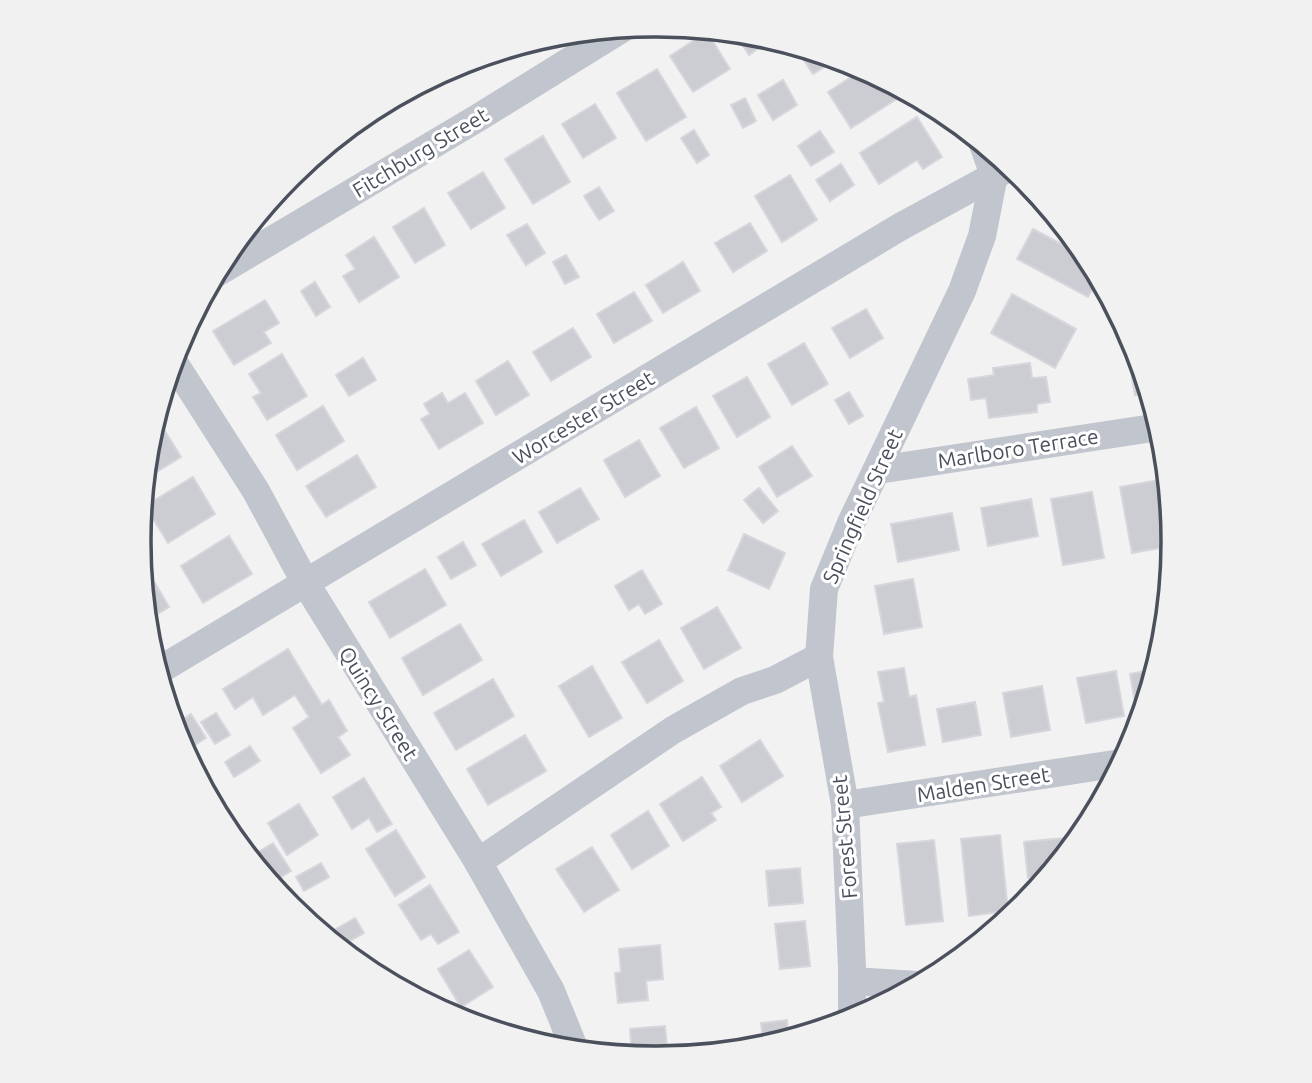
<svg xmlns="http://www.w3.org/2000/svg" width="1312" height="1083" viewBox="0 0 1312 1083" font-family="Ubuntu,sans-serif">
  <style>
    .building { fill: #cccdd3; stroke: #d6d6dc; stroke-width: 2 }
    .lines { fill: none; stroke-linecap: round; stroke-linejoin: round }
    .minor { stroke: #c1c5ce; stroke-width: 28 }
    .labels { text-anchor: middle; dominant-baseline: central; stroke-width: 6; stroke-linejoin: round; paint-order: stroke }
    .street-label { font-size: 21px; fill: #4b505d; stroke: #fff }
    .rim { fill: none; stroke: #4b505d; stroke-width: 3.5 }
  </style>
  <rect width="100%" height="100%" fill="#f3f2f2"/>
  <g class="building">
    <path d="M707 32 730 69 693 92 670 56Z"/>
    <path d="M734 32 757 35 767 38 769 40 749 55Z"/>
    <path d="M801 48 837 59 813 74 797 50Z"/>
    <path d="M657 69 686 117 646 141 617 93Z"/>
    <path d="M864 69 899 88 903 95 851 128 828 92Z"/>
    <path d="M783 80 797 105 773 120 758 95Z"/>
    <path d="M745 98 756 121 743 128 731 105Z"/>
    <path d="M595 104 616 138 583 158 562 124Z"/>
    <path d="M917 117 942 157 923 169 917 160 879 184 860 153Z"/>
    <path d="M694 130 709 155 697 163 681 138Z"/>
    <path d="M820 131 834 152 811 166 798 146Z"/>
    <path d="M543 136 570 182 533 204 505 159Z"/>
    <path d="M841 164 854 185 830 201 816 180Z"/>
    <path d="M483 172 505 208 471 229 448 193Z"/>
    <path d="M790 175 817 220 782 242 755 196Z"/>
    <path d="M599 187 614 211 599 220 584 196Z"/>
    <path d="M424 208 445 245 415 263 393 227Z"/>
    <path d="M750 223 767 251 733 272 715 243Z"/>
    <path d="M527 224 545 253 526 265 507 235Z"/>
    <path d="M1033 229 1089 259 1099 278 1088 297 1017 259Z"/>
    <path d="M374 237 399 277 359 302 343 276 355 269 346 255Z"/>
    <path d="M566 255 579 277 565 284 553 262Z"/>
    <path d="M683 262 700 291 663 313 646 285Z"/>
    <path d="M315 282 330 307 316 316 301 291Z"/>
    <path d="M634 292 652 321 614 343 597 314Z"/>
    <path d="M1012 294 1076 329 1055 368 991 333Z"/>
    <path d="M265 300 279 323 264 332 271 343 234 365 213 331Z"/>
    <path d="M866 309 883 338 850 358 832 328Z"/>
    <path d="M573 328 591 357 551 381 533 352Z"/>
    <path d="M804 343 828 384 792 405 768 364Z"/>
    <path d="M282 354 307 396 267 420 253 397 261 393 249 374Z"/>
    <path d="M1137 354 1149 393 1135 395 1128 355Z"/>
    <path d="M363 358 376 380 349 396 336 375Z"/>
    <path d="M508 361 529 395 496 415 476 381Z"/>
    <path d="M1030 363 1032 378 1046 377 1050 402 1037 404V412L989 418 986 398 971 400 968 379 994 375 993 368Z"/>
    <path d="M747 377 770 417 737 437 713 396Z"/>
    <path d="M849 392 863 416 849 424 835 400Z"/>
    <path d="M442 393 448 403 465 393 483 423 439 449 421 419 430 414 424 404Z"/>
    <path d="M323 406 344 441 297 470 276 435Z"/>
    <path d="M696 407 719 448 684 468 660 428Z"/>
    <path d="M158 420 181 457 145 479 149 440 154 422Z"/>
    <path d="M639 440 660 476 625 497 604 460Z"/>
    <path d="M792 446 812 476 777 497 759 467Z"/>
    <path d="M357 455 376 487 326 517 306 486Z"/>
    <path d="M193 477 215 514 168 543 145 506Z"/>
    <path d="M1159 480 1171 546 1132 553 1120 487Z"/>
    <path d="M580 488 599 519 557 543 539 512Z"/>
    <path d="M759 488 778 511 763 523 744 500Z"/>
    <path d="M1092 492 1104 558 1063 565 1051 499Z"/>
    <path d="M1031 499 1038 536 988 546 981 508Z"/>
    <path d="M952 513 959 550 898 562 891 524Z"/>
    <path d="M524 520 542 552 501 576 482 544Z"/>
    <path d="M744 534 785 553 769 589 728 570Z"/>
    <path d="M229 536 252 574 203 603 181 566Z"/>
    <path d="M463 542 476 565 451 579 438 557Z"/>
    <path d="M141 561 150 576 143 580Z"/>
    <path d="M425 569 446 605 390 638 369 602Z"/>
    <path d="M642 570 662 604 645 614 639 604 629 610 615 586Z"/>
    <path d="M913 579 922 627 884 634 875 586Z"/>
    <path d="M155 583 169 607 148 620 146 617 144 590Z"/>
    <path d="M717 607 741 648 704 669 681 628Z"/>
    <path d="M460 624 482 660 423 695 402 658Z"/>
    <path d="M659 640 683 681 647 703 622 662Z"/>
    <path d="M288 649 322 705 329 700 347 731 338 737 350 755 321 773 293 728 309 717 295 695 263 715 253 697 235 709 223 689Z"/>
    <path d="M592 666 622 718 589 737 559 686Z"/>
    <path d="M904 668 909 697 916 695 925 745 888 752 878 703 884 702 878 672Z"/>
    <path d="M1155 669 1142 713 1137 714 1130 674Z"/>
    <path d="M1116 671 1124 716 1086 723 1077 678Z"/>
    <path d="M493 679 514 716 456 750 434 713Z"/>
    <path d="M1042 686 1050 730 1011 737 1003 693Z"/>
    <path d="M975 702 981 735 943 742 937 709Z"/>
    <path d="M216 713 230 735 215 744 201 722Z"/>
    <path d="M191 714 206 738 185 751 178 739 174 725Z"/>
    <path d="M525 735 546 771 488 805 467 769Z"/>
    <path d="M760 740 783 776 742 802 720 766Z"/>
    <path d="M250 746 260 761 234 777 225 762Z"/>
    <path d="M702 777 721 807 711 813 716 820 683 841 660 804Z"/>
    <path d="M364 778 392 824 377 832 369 818 352 829 333 797Z"/>
    <path d="M299 804 318 835 287 855 268 823Z"/>
    <path d="M648 811 669 846 632 869 611 835Z"/>
    <path d="M396 830 425 877 395 896 366 849Z"/>
    <path d="M1000 835 1008 911 969 916 961 839Z"/>
    <path d="M1063 838 1065 855 1047 876 1028 878 1024 842Z"/>
    <path d="M934 840 943 921 906 925 897 844Z"/>
    <path d="M273 843 291 871 271 883 250 857Z"/>
    <path d="M592 847 619 890 584 912 556 869Z"/>
    <path d="M321 863 329 877 304 891 296 877Z"/>
    <path d="M800 868 803 903 769 906 766 871Z"/>
    <path d="M430 885 459 932 438 944 431 934 421 940 399 905Z"/>
    <path d="M355 918 364 933 339 947 329 933Z"/>
    <path d="M805 921 810 966 780 969 775 924Z"/>
    <path d="M660 945 663 979 646 981 648 1000 618 1003 615 973 621 972 619 949Z"/>
    <path d="M469 950 493 987 461 1007 438 969Z"/>
    <path d="M787 1020 788 1036 798 1035V1036L764 1046 761 1023Z"/>
    <path d="M665 1026 668 1057 656 1058 632 1056 630 1029Z"/>
  </g>
  <g class="lines">
    <g class="minor">
      <path d="M215 274 476 119 623 28"/>
      <path d="M173 361 256 491 305 582 478 862 551 991 575 1050"/>
      <path d="M878 470 1159 427"/>
      <path d="M819 657 845 805 852 968V1020"/>
      <path d="M158 671 900 227 1010 167"/>
      <path d="M845 805 1121 763"/>
      <path d="M478 862 673 730 742 691 775 680 819 657 824 589 851 523 962 291 982 236 994 175 983 144"/>
      <path d="M853 981 917 985"/>
    </g>
  </g>
  <g class="labels">
    <g class="street-label">
      <text transform="translate(420 152) rotate(-31)">Fitchburg Street</text>
      <text transform="translate(583 417) rotate(-31)">Worcester Street</text>
      <text transform="translate(1018 448) rotate(-9)">Marlboro Terrace</text>
      <text transform="translate(862 506) rotate(-66)">Springfield Street</text>
      <text transform="translate(379 703) rotate(58)">Quincy Street</text>
      <text transform="translate(983 784) rotate(-9)">Malden Street</text>
      <text transform="translate(844 837) rotate(-95)">Forest Street</text>
    </g>
  </g>
  <path d="M0 0H1312V1083H0ZM655 37H657A504 504 0 0 1 1161 541V542A504 504 0 0 1 657 1046H655A504 504 0 0 1 151 542V541A504 504 0 0 1 655 37Z" fill="#f1f1f2" fill-rule="evenodd"/>
  <path class="rim" d="M655 37H657A504 504 0 0 1 1161 541V542A504 504 0 0 1 657 1046H655A504 504 0 0 1 151 542V541A504 504 0 0 1 655 37Z"/>
</svg>
